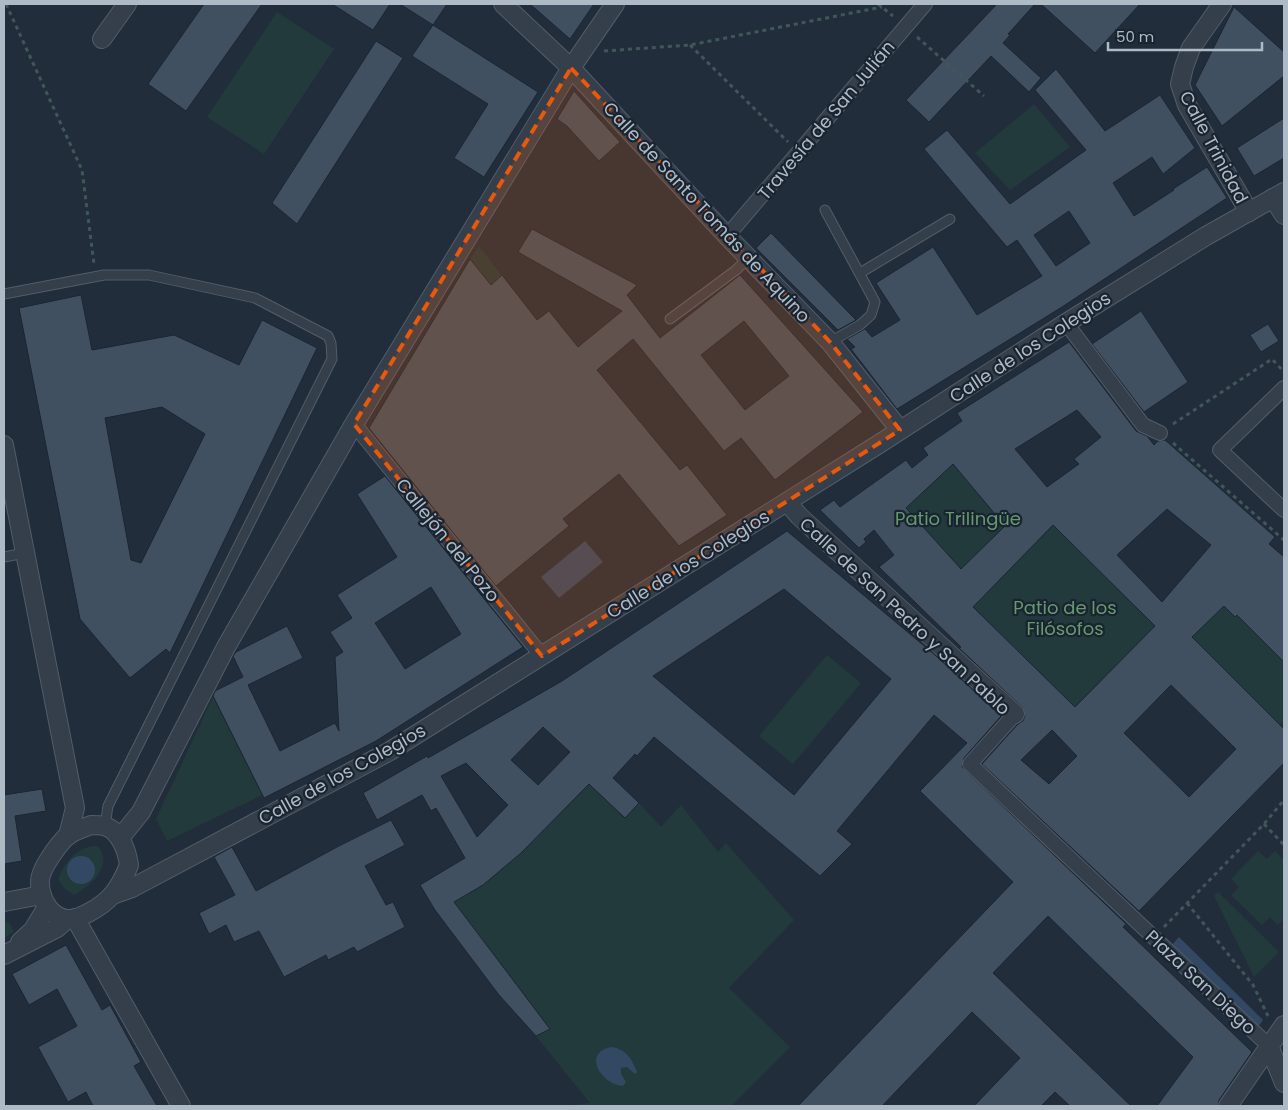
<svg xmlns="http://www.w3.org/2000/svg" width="1288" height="1110" viewBox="0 0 1288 1110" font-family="Poppins,sans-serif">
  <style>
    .green { fill: #233a3c }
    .water { fill: #334963 }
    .building { fill: #415060; stroke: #1c2632; fill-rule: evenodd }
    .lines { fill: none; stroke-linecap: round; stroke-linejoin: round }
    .service-casing { stroke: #525d69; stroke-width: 11 }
    .pedestrian-casing { stroke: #525d69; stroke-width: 16 }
    .minor-casing { stroke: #525d69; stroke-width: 20 }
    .path { stroke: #405759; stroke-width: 3; stroke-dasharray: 4 4; stroke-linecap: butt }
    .service { stroke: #353f4b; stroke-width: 9 }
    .pedestrian { stroke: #353f4b; stroke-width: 14 }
    .minor { stroke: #353f4b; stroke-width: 18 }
    .marked { fill: #e8590c; fill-opacity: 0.2; stroke: #e8590c; stroke-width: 4; stroke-dasharray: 10 6; stroke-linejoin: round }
    .labels { text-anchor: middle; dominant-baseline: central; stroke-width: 4.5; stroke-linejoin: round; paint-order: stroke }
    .street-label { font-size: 18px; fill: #afbac7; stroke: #1a2430 }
    .park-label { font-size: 18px; fill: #659a6f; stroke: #1a2430 }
  </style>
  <rect width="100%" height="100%" fill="#212d3b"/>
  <g class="green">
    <path d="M277 12 334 49 264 154 207 117Z"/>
    <path d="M1034 104 1070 147 1010 190 975 153Z"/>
    <path d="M479 246 502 276 474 299 485 278 470 259Z"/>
    <path d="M953 464 1005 526 961 569 906 508Z"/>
    <path d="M1053 525 1155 626 1075 707 973 607Z"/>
    <path d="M1224 606 1235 617 1237 615 1284 662V720L1280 725 1192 637Z"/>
    <path d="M827 655 861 683 793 764 759 736Z"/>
    <path d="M213 697 262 795 167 841 156 819Z"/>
    <path d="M589 784 624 818 639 803 661 827 681 805 718 852 726 843 794 920 729 988 790 1047 731 1106H565L590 1103 536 1036 550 1029 454 902 483 885 521 853Z"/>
    <path d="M96 846 99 847C113 867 90 886 74 895L66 890 58 879C65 862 76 847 96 846Z"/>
    <path d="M1258 851 1267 859 1275 851 1284 860V918L1278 925 1270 917 1262 925 1231 895 1239 887 1231 879Z"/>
    <path d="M1218 892 1279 952 1254 977 1214 896Z"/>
    <path d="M9 922 14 932 4 938V923Z"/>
  </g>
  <g class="water">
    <path d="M585 541 603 562 559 598 541 577Z"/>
    <circle cx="81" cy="870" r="14"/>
    <path d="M1179 937 1263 1020 1258 1027 1172 945Z"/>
    <path d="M611 1047C626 1049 632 1059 637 1072L635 1074 627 1067 621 1068V1074L626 1082 623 1086C601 1084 582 1053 611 1047Z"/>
  </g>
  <g class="building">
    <path d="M204 4H262L186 111 148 84Z"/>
    <path d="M332 4H390L373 30Z"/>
    <path d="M400 4H447L433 25Z"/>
    <path d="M530 4H594L570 39Z"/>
    <path d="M997 4H1035L1008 34 1010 35 1003 43 1041 78 1029 92 991 56 929 122 906 100Z"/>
    <path d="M1041 4H1140L1095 53Z"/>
    <path d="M1234 7 1284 52V76L1222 126 1195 85Z"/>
    <path d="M433 25 538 92 484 177 454 158 488 104 412 56Z"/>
    <path d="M376 41 403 58 297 224 272 203Z"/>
    <path d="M1056 69 1105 131 1160 95 1195 148 1163 174 1152 157 1113 183 1134 216 1174 190 1173 189 1207 167 1227 198 1062 307 897 409 851 349 855 347 847 339 865 329 872 337 900 320 876 283 933 247 977 315 1042 276 1017 240 1007 247 924 149 947 130 1010 204 1086 150 1035 90ZM1069 211 1090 243 1056 266 1034 235Z"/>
    <path d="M574 91 620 142 599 161 567 126 557 119Z"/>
    <path d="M1284 118V158L1254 176 1237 148Z"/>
    <path d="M532 229 637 285 627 295 660 338 740 275 863 412 775 480 741 438 724 451 633 339 597 370 680 470 687 465 727 515 679 546 619 474 563 519 569 526 496 586 369 428 470 259 491 285 502 275 537 320 549 311 578 347 622 311 518 252ZM744 321 789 376 745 410 701 355Z"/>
    <path d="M771 233 856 320 838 330 756 248Z"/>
    <path d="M81 295 92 350 174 335 239 365 262 320 317 348 170 653 166 649 130 678 80 619 19 308ZM162 407 205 434 141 563 131 560 105 418Z"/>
    <path d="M1141 311 1188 382 1144 412 1092 344Z"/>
    <path d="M1268 324 1279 341 1261 352 1250 335Z"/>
    <path d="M1069 342 1136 431 1147 436 1154 445 1158 441 1165 440 1275 537 1269 544 1284 557V662L1237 615 1235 617 1224 606 1192 637 1284 729V763L1139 911 982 764 1018 724 1023 721 1025 716 1022 707 959 648 961 647 879 567 894 555 874 530 864 539 866 542 859 548 820 510 834 500 840 507 906 460 912 468 928 455 923 448 962 421 957 413ZM1077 410 1101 437 1074 459 1079 464 1047 487 1015 449ZM953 464 1005 526 961 569 906 508ZM1167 509 1211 545 1162 602 1117 555ZM1053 525 1155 626 1075 707 973 607ZM1171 685 1236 749 1189 797 1124 733ZM1052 730 1077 756 1049 784 1021 760Z"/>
    <path d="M385 476 523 647 376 741 264 798 213 696 215 691 243 677 233 656 236 652 287 626 303 658 248 685 280 751 335 723 339 731 335 657 343 652 330 632 352 618 337 595 397 557 357 494ZM431 587 461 634 405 669 375 623Z"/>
    <path d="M787 531 935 655 1001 716 964 758 962 767 1126 924 1123 927 1252 1052 1219 1100 1218 1106H1157L1193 1057 1048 916 993 973 1131 1106H1070L1055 1092 1041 1106H974L1020 1058 972 1012 882 1106H798L1013 882 920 791 967 743 934 715 837 831 852 844 820 876 654 737 637 756 635 754 613 778 639 803 625 818 589 784 521 853 483 885 454 902 550 1029 536 1036 499 995 435 910 420 885 465 858 436 808 431 811 422 795 377 820 363 793 427 756 428 758 562 681ZM784 589 891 679 794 795 653 676ZM543 727 570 752 538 785 511 760ZM466 763 508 805 477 837 441 776Z"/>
    <path d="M42 789 46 811 15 816 22 861 4 864V795Z"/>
    <path d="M391 820 405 845 365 866 386 905 393 902 405 927 357 952 354 947 328 960 326 955 284 977 259 931 234 942 226 925 209 934 199 913 235 895 214 857 232 847 256 891 337 847Z"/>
    <path d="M66 945 102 1010 110 1005 141 1062 134 1066 157 1106H93L86 1092 68 1102 38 1047 77 1026 57 989 29 1005 12 974Z"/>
  </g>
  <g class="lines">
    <g class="service-casing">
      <g id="service">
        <path d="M825 210 875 302 871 315 860 325 830 342"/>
        <path d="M860 273 950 219"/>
        <path d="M4 294 104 275H149L255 298 328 336 331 343 332 359 108 806 105 826"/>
        <path d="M670 319 736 270 749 257"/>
        <path d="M4 557 25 553"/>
      </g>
    </g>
    <g class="pedestrian-casing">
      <g id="pedestrian">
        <path d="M727 236 925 4"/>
        <path d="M1066 323 1143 425 1160 433"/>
        <path d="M1284 388 1220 450 1284 510"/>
        <path d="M354 424 542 656"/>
        <path d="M1015 714 970 764 1269 1046"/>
      </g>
    </g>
    <g class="minor-casing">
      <g id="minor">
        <path d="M503 4 571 68 727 236 830 342 900 430"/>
        <path d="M1222 4 1191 48 1184 67 1180 84 1187 105 1249 212"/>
        <path d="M102 39 127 4"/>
        <path d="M1273 198 1284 215"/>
        <path d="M4 445 75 808 68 836"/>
        <path d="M787 502 799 516 1015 714"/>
        <path d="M91 825C95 825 100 825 104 826 120 830 127 851 129 865 120 888 110 902 88 913 83 915 78 918 74 919 53 922 39 900 40 881 40 869 58 845 67 836 74 831 84 828 91 825Z"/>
        <path d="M120 838 141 812 226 647 354 424 571 68 615 4"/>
        <path d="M115 894 132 888 390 751 879 444 1066 323 1206 236 1284 192"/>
        <path d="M4 902 42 895"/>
        <path d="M75 918 181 1106"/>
        <path d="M20 942 33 930 47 907"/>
        <path d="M4 955 57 928 67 919"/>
        <path d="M1269 1046 1284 1083"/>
        <path d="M1228 1106 1284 1025"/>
      </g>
    </g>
    <g class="path">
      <path d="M6 4 82 170 94 264"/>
      <path d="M878 4 893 16"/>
      <path d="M917 37 984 96"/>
      <path d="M690 45 788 142"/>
      <path d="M604 51 690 45 882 7"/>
      <path d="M1173 424 1272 359 1284 372"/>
      <path d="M1173 443 1284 540"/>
      <path d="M1264 824 1284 845"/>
      <path d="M1187 903 1253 985 1268 1016"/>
      <path d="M1164 927 1264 824 1284 800"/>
    </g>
    <use href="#service" class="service"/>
    <use href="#pedestrian" class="pedestrian"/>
    <use href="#minor" class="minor"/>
  </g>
  <path class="marked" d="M571 68 830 342 900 430 542 656 354 424Z"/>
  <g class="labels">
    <g class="street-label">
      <text transform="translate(826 120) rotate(-50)">Travesía de San Julián</text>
      <text transform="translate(1214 147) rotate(62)">Calle Trinidad</text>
      <text transform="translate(707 212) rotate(47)">Calle de Santo Tomás de Aquino</text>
      <text transform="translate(1030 347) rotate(-33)">Calle de los Colegios</text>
      <text transform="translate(448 540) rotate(51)">Callejón del Pozo</text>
      <text transform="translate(688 564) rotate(-32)">Calle de los Colegios</text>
      <text transform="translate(905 616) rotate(43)">Calle de San Pedro y San Pablo</text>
      <text transform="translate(342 774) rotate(-29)">Calle de los Colegios</text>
      <text transform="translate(1201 982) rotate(43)">Plaza San Diego</text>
    </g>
    <g class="park-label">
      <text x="958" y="518">Patio Trilingüe</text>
      <text x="1065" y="607">Patio de los<tspan x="1065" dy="21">Filósofos</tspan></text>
    </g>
  </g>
  <rect width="1288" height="1110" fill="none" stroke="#afbac7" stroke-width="10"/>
  <path d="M1108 42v8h154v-8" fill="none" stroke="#afbac7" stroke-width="2.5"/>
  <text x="1116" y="42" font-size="15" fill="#afbac7" stroke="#1a2430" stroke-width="4" paint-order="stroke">50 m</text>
</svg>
